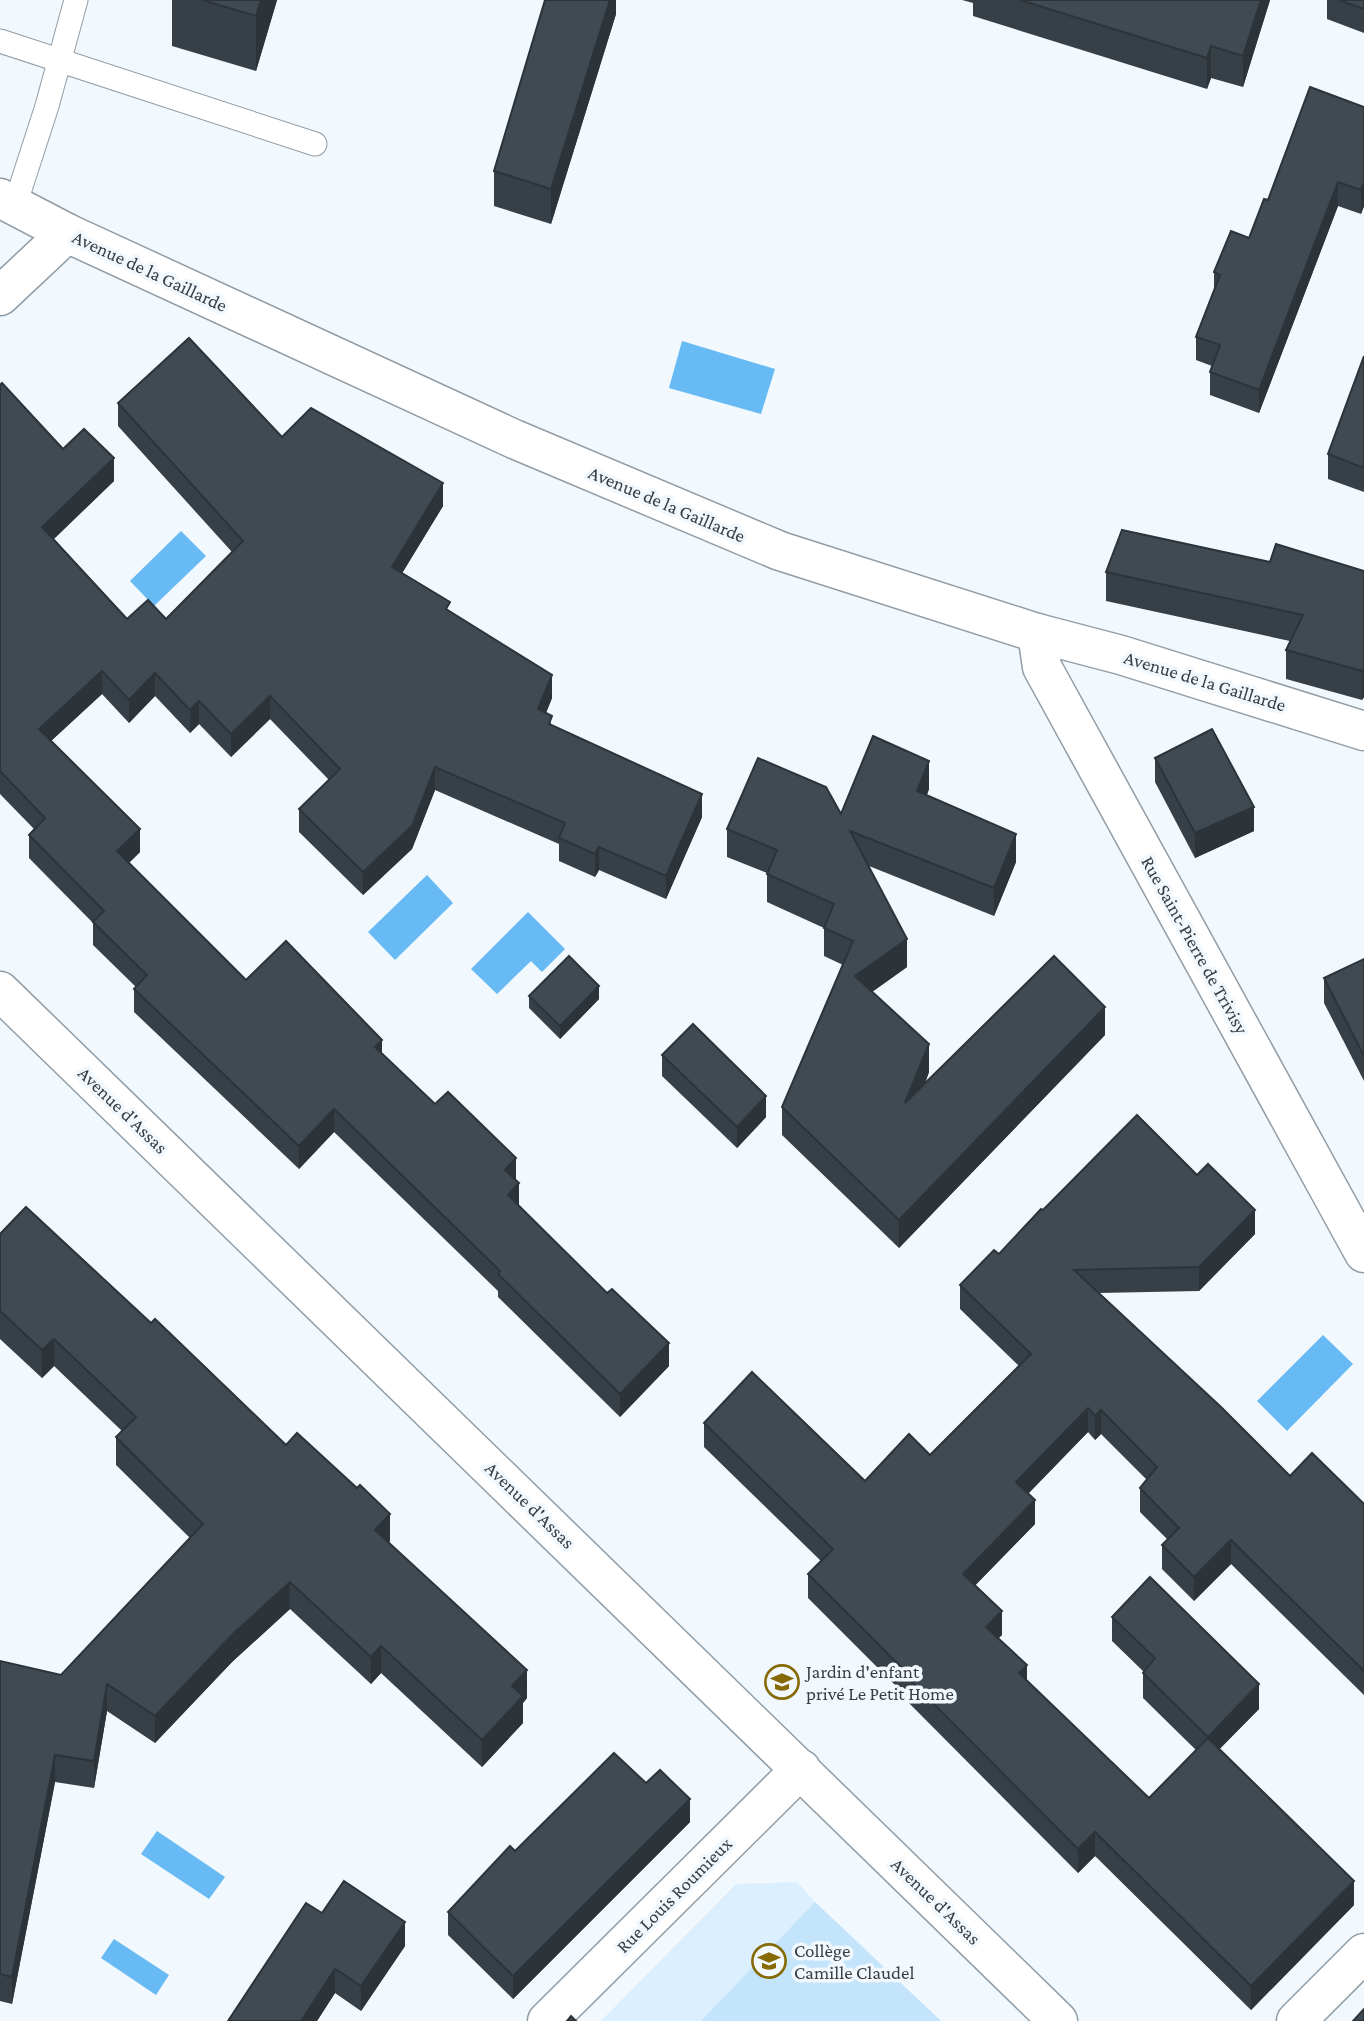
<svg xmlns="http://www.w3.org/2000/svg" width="1364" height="2021" viewBox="0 0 1364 2021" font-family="'Crimson Pro',serif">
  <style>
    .built { fill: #dceffe }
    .green { fill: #c4e4fb }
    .water { fill: #67baf3 }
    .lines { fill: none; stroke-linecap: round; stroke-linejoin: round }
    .service-casing { stroke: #919da6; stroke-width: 25 }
    .minor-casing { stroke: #919da6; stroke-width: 41 }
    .tertiary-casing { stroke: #919da6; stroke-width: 41 }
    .service { stroke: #fff; stroke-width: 23 }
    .minor { stroke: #fff; stroke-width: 38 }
    .tertiary { stroke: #fff; stroke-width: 38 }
    .wall { fill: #374047 }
    .shaded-wall { fill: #2d3439 }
    .building { fill: #404a52; stroke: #2d3439; stroke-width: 2 }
    .labels { text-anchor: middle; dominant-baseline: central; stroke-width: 7; stroke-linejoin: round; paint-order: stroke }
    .street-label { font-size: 19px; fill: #393e42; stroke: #f1f8fe }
    .poi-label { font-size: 19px; fill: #393e42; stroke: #f1f8fe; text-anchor: start }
  </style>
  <rect width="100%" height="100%" fill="#f1f8fe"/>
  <path class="built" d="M797 1882 815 1902 941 2021H601L736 1884Z"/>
  <path class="green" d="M815 1902 941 2021H701Z"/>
  <g class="water">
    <path d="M682 341 775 369 761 414 669 388Z"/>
    <path d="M181 531 206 556 154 606 130 581Z"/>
    <path d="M427 875 453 903 395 960 368 932Z"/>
    <path d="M528 912 565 949 542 972 531 961 497 994 471 969Z"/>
    <path d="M1323 1335 1353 1364 1287 1431 1257 1401Z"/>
    <path d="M157 1831 225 1877 209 1899 141 1854Z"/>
    <path d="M114 1939 169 1975 156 1995 101 1958Z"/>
  </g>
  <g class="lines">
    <g class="service-casing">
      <g id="service">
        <path d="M0 41 315 144"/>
        <path d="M15 205 47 106 76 0"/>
      </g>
    </g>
    <g class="minor-casing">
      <g id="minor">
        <path d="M0 296 67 233"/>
        <path d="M1037 633 1042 667 1364 1253"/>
        <path d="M547 2021 801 1769"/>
        <path d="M1296 2021 1364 1953"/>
      </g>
    </g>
    <g class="tertiary-casing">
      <g id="tertiary">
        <path d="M0 198 67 233 514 439 780 551 1037 633 1121 655 1364 731"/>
        <path d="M0 991 1058 2021"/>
      </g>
    </g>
    <use href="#service" class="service"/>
    <use href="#minor" class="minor"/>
    <use href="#tertiary" class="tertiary"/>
  </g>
  <g class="wall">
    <path d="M172 0H277L256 71 172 46Z"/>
    <path d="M616 0V14L551 224 494 206V171Z"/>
    <path d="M962 0H1270L1243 87 1211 78 1207 89 973 16V3Z"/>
    <path d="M1327 0H1364V33L1327 19Z"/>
    <path d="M1364 107V206L1361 214 1338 206 1259 413 1210 395V372L1212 366 1196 360V337L1214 290V272L1249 238 1268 200Z"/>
    <path d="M1364 356V492L1328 479V454Z"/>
    <path d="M0 385 63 449 114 481 54 539 127 619H166L232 552 118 426V403L282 437 443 506 402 573 552 698 546 713 552 726 702 817 666 899 599 870 595 877 559 861V844L435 790 412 849 363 895 299 832V809L329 780 270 719 231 757 199 724 190 733 155 696 129 723 102 694 51 741 140 852 129 863 246 980 382 1054 516 1180 519 1207 669 1366 620 1417 498 1297V1291L334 1132 299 1169 134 1012V989L136 987 93 945V923L29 858V835L34 829 0 794Z"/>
    <path d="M1270 562 1364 571V697L1362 700 1286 679V650L1290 641 1106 601V572Z"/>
    <path d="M1155 758 1254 831 1195 858 1155 782Z"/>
    <path d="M929 789 927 795 1016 862 994 916 869 866 907 967 872 992 929 1072 925 1084 1105 1035 899 1248 782 1135V1107L843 965 824 956V928L767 902V873L727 857V829L841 814Z"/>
    <path d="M1364 959V1081L1324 1003V978Z"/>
    <path d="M529 996 599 999 560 1039 529 1008Z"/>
    <path d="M662 1055 766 1117 737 1148 662 1076Z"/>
    <path d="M1043 1210 1255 1234 1199 1291 1099 1293 1290 1476 1364 1504V1695L1231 1564 1194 1601 1162 1569V1545L1168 1540 1140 1512V1488L1147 1480 1101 1434 1095 1440 1088 1432 1028 1494 1035 1524 975 1585 1002 1635 998 1638 1027 1681 1149 1798 1196 1750 1143 1698V1673L1144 1672 1112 1641V1617L1259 1709 1219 1749 1354 1905 1251 2010 1095 1856 1078 1873 899 1693V1689L808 1598V1574L821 1561 704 1447V1423L865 1481 930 1455 1019 1366 960 1309V1285L999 1254Z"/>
    <path d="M0 1234 151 1323 286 1445 390 1541 388 1543 527 1698 523 1703V1723L482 1767 381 1673 371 1684 290 1609 232 1662 155 1743 107 1711 94 1788 55 1782 12 2004 0 2001V1661L61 1675 190 1538 116 1465V1437L122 1431 54 1366 42 1378 0 1339Z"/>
    <path d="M690 1822 513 1999 448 1935V1912L515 1851Z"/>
    <path d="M322 1913 405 1946 361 2011 335 1993 317 2021H228Z"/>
  </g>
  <g class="shaded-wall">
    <path d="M261 0H277L256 71V16Z"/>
    <path d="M610 0H616V14L551 224V189Z"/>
    <path d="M1261 0H1270L1243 87V56Z"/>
    <path d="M1211 46V78L1207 89V58Z"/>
    <path d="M1338 182V206L1259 413V390Z"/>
    <path d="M1364 182V206L1361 214V190Z"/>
    <path d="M114 458V481L42 550V527Z"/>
    <path d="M443 483V506L392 590V567Z"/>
    <path d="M1364 668V697L1362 700V671Z"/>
    <path d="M102 671V694L39 752V729Z"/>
    <path d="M155 673V696L129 723V700Z"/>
    <path d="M552 675V698L538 732V709Z"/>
    <path d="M270 696V719L231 757V734Z"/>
    <path d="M199 701V724L190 733V710Z"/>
    <path d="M929 761V789L917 819V791Z"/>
    <path d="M435 767V790L412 849 363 895V872Z"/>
    <path d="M702 794V817L666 899V876Z"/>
    <path d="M1254 807V831L1195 858V833Z"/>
    <path d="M140 829V852L117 874V851Z"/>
    <path d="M1016 834V862L994 916V888Z"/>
    <path d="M599 847V870L595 877V854Z"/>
    <path d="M907 939V967L855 1004V976Z"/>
    <path d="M599 986V999L560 1039V1026Z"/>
    <path d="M1105 1007V1035L899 1248V1220Z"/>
    <path d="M382 1040V1063L375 1047Z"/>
    <path d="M929 1044V1072L905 1131V1103Z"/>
    <path d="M766 1096V1117L737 1148V1127Z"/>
    <path d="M334 1109V1132L299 1169V1146Z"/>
    <path d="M516 1158V1181L505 1170Z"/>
    <path d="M519 1183V1206L508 1195Z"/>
    <path d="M1255 1210V1234L1199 1291V1267Z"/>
    <path d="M54 1339V1366L42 1378V1350Z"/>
    <path d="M669 1343V1366L620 1417V1394Z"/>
    <path d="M1088 1408V1432L1016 1506V1482Z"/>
    <path d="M1101 1410V1434L1095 1440V1416Z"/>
    <path d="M1035 1500V1524L963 1598V1574Z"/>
    <path d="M390 1514V1541L375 1557V1530Z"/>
    <path d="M1231 1540V1564L1194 1601V1577Z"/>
    <path d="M290 1582V1609L232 1662 155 1743V1716L232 1635Z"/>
    <path d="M1002 1611V1635L986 1651V1627Z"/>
    <path d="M381 1646V1673L371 1684V1657Z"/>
    <path d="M1027 1665V1689L1019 1673Z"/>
    <path d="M527 1670V1698L523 1703V1723L482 1767V1740L512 1686Z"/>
    <path d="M107 1684V1711L94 1788V1761Z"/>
    <path d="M1259 1684V1709L1208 1761V1737Z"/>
    <path d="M55 1755V1782L12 2004V1977Z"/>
    <path d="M690 1799V1822L513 1999V1976Z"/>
    <path d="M1095 1832V1856L1078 1873V1849Z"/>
    <path d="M1354 1881V1905L1251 2010V1986Z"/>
    <path d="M405 1922V1946L361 2011V1986Z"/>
    <path d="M335 1969V1993L317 2021H301Z"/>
  </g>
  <g class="building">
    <path d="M202 0H261L256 16Z"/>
    <path d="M545 0H610L551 189 494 171Z"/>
    <path d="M1020 0H1261L1243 56 1211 46 1207 58Z"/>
    <path d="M1339 0H1364V9Z"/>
    <path d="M1310 87 1364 107V182L1361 190 1338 182 1259 390 1210 372 1220 345 1196 337 1220 275 1214 272 1231 231 1249 238 1264 199 1268 200Z"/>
    <path d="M189 338 282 437 311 408 443 483 392 567 450 602 446 609 552 675 538 709 552 716 549 724 702 794 666 876 599 847 595 854 559 838 565 823 435 767 412 826 363 872 299 809 340 769 270 696 231 734 199 701 190 710 155 673 129 700 102 671 39 729 140 829 117 851 246 980 286 941 382 1040 375 1047 435 1104 448 1092 516 1158 505 1170 519 1183 508 1195 607 1293 612 1289 669 1343 620 1394 498 1274 500 1271 334 1109 299 1146 134 989 147 975 93 922 104 911 29 835 45 818 0 771V385L2 383 63 449 84 429 114 458 42 527 127 619 148 600 166 619 243 541 118 403Z"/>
    <path d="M1364 356V468L1328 454Z"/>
    <path d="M1122 530 1270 562 1276 544 1364 571V668L1362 671 1286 650 1303 615 1106 572Z"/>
    <path d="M1212 729 1254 807 1195 833 1155 758Z"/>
    <path d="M873 736 929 761 917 791 1016 834 994 888 850 831 907 939 855 976 929 1044 905 1103 1054 956 1105 1007 899 1220 782 1107 853 941 824 928 834 904 767 874 777 850 727 829 758 758 826 787 841 814Z"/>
    <path d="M569 956 599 986 560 1026 529 996Z"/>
    <path d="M1364 959V1056L1324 978Z"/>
    <path d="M693 1024 766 1096 737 1127 662 1055Z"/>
    <path d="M1137 1115 1197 1175 1208 1164 1255 1210 1199 1267 1074 1270 1221 1407 1290 1476 1312 1453 1364 1504V1671L1231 1540 1194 1577 1162 1545 1179 1528 1140 1488 1157 1467 1101 1410 1095 1416 1088 1408 1016 1482 1035 1500 963 1574 1002 1611 986 1627 1027 1665 1019 1673 1149 1798 1208 1738 1354 1881 1251 1986 1095 1832 1078 1849 899 1669 901 1667 808 1574 833 1549 704 1423 752 1372 865 1481 909 1434 930 1455 1031 1354 960 1285 994 1250 999 1254 1041 1209 1043 1210Z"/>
    <path d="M26 1207 151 1323 155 1319 286 1445 297 1433 357 1488 360 1485 390 1514 375 1530 527 1670 512 1686 523 1696 482 1740 381 1646 371 1657 290 1582 232 1635 155 1716 107 1684 94 1761 55 1755 12 1977 0 1974V1661L61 1675 203 1524 116 1437 136 1417 54 1339 42 1350 0 1311V1234Z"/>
    <path d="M1150 1577 1259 1684 1208 1737 1143 1673 1155 1658 1112 1617Z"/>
    <path d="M614 1753 646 1783 660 1770 690 1799 513 1976 448 1912 510 1846 515 1851Z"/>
    <path d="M344 1881 405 1922 361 1986 335 1969 301 2021H228L306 1903 322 1913Z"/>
    <path d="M1364 2009V2021H1353Z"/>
    <path d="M571 2016 576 2021H567Z"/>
  </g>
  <defs>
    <g id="school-ring" transform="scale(1.75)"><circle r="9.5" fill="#f1f8fe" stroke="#866a06" stroke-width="1.5"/><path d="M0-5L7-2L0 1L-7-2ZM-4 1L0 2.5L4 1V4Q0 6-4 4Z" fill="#866a06"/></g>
  </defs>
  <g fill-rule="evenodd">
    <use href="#school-ring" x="782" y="1682"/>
    <use href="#school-ring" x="769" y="1961"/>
  </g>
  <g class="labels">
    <g class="street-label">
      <text transform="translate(150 271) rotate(25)">Avenue de la Gaillarde</text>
      <text transform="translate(667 504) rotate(23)">Avenue de la Gaillarde</text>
      <text transform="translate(1205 681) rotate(17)">Avenue de la Gaillarde</text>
      <text transform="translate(1195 945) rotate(61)">Rue Saint-Pierre de Trivisy</text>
      <text transform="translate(123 1110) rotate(44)">Avenue d'Assas</text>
      <text transform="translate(530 1505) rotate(44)">Avenue d'Assas</text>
      <text transform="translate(674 1895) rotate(-45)">Rue Louis Roumieux</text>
      <text transform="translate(936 1901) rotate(44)">Avenue d'Assas</text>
    </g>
    <g class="poi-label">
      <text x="806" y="1671">Jardin d'enfant<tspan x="806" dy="22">privé Le Petit Home</tspan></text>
      <text x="794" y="1950">Collège<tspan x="794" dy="22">Camille Claudel</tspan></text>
    </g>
  </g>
</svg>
